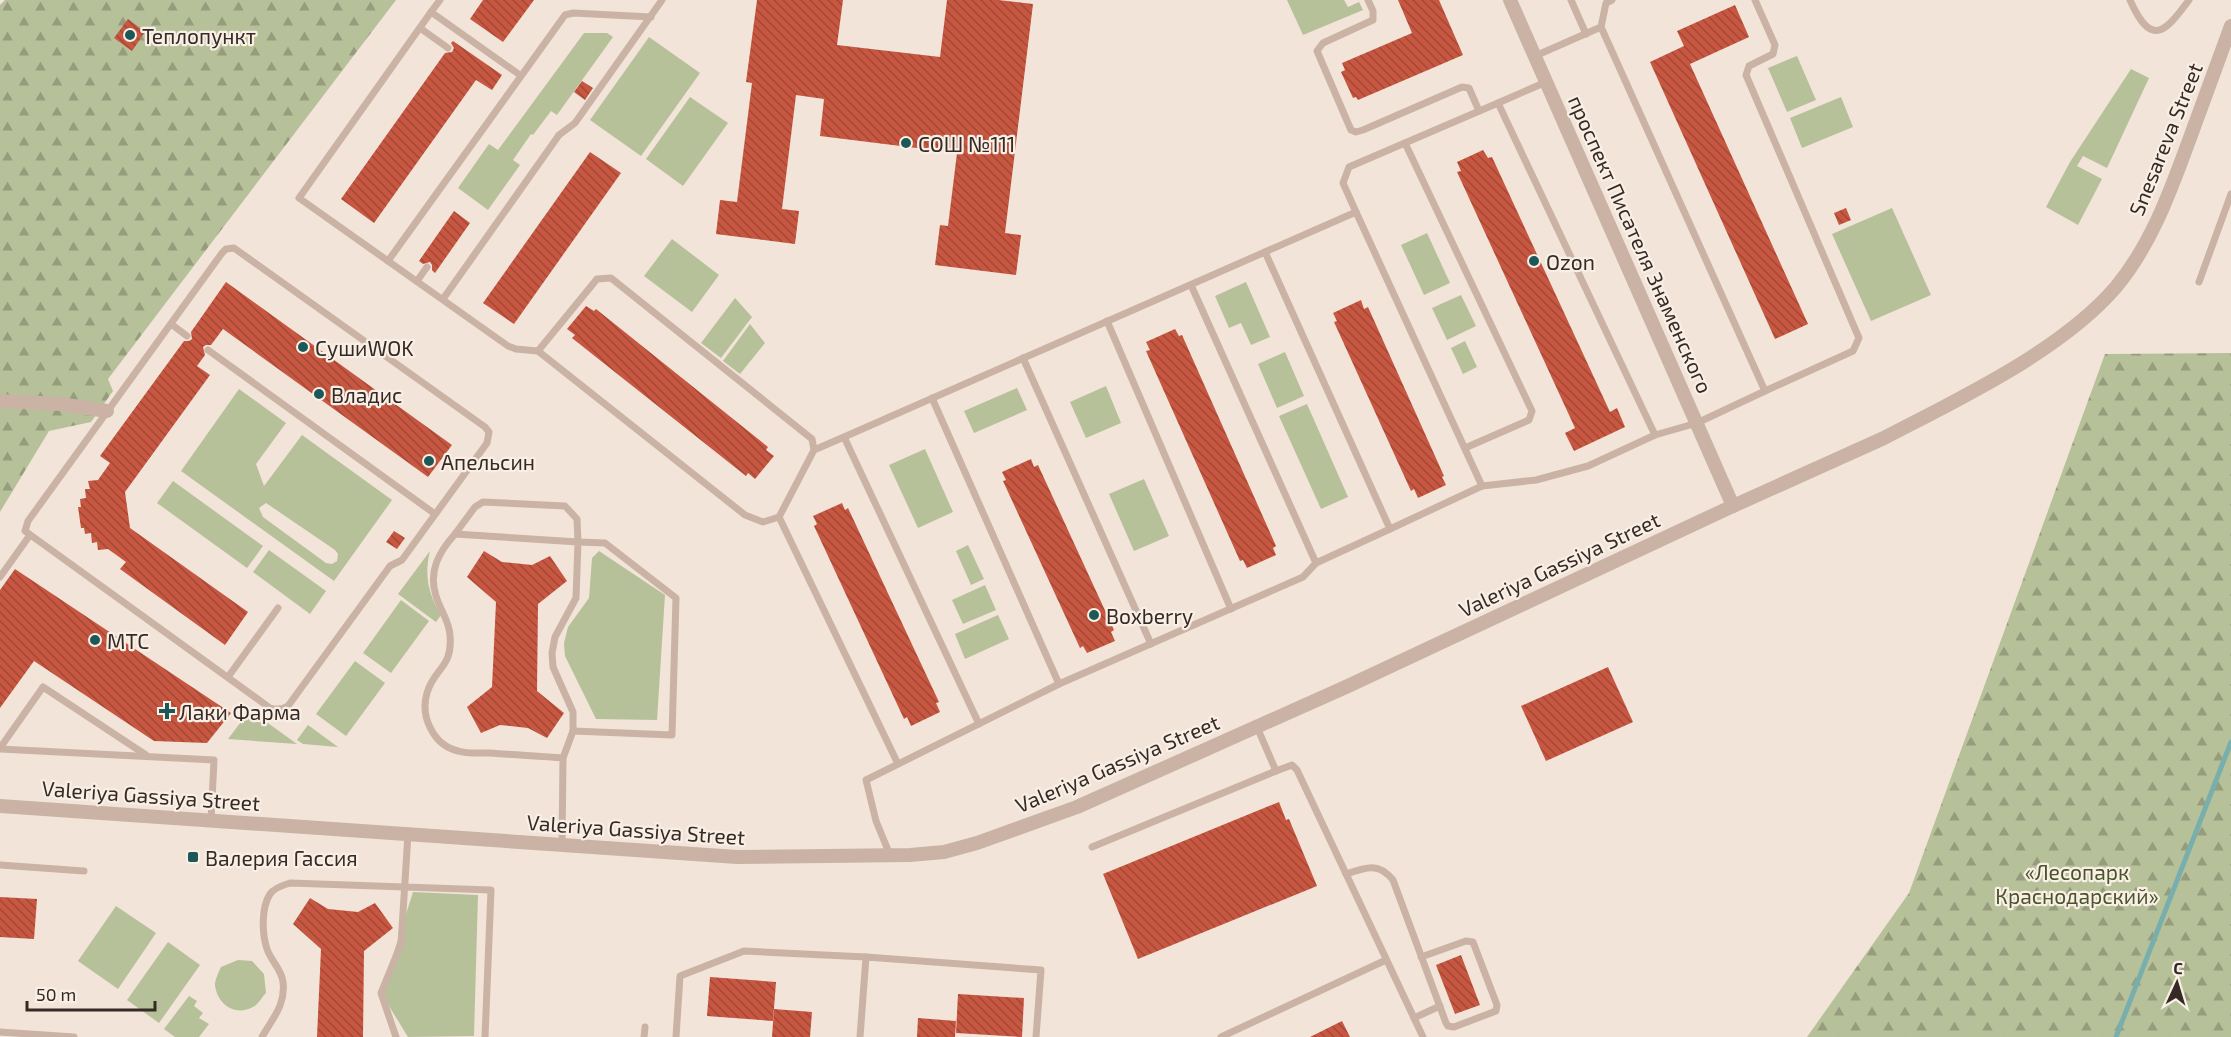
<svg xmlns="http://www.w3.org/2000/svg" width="2231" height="1037" viewBox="0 0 2231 1037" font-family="'Exo 2',sans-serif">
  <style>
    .forest { fill: url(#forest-firs) }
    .park { fill: #b7c199; fill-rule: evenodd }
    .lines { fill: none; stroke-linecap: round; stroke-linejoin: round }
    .stream { stroke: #78afad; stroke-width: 5 }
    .building { fill: url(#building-back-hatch) }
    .lane { stroke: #cab3a5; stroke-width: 7 }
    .street { stroke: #cab3a5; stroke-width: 14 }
    .poi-dot { fill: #1b5857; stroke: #f9efe5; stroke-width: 2 }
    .labels { text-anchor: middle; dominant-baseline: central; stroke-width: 4.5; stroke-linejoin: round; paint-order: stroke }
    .poi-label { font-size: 21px; fill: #352a26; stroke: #f9efe5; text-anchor: start }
    .street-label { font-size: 21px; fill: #352a26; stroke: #f9efe5 }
    .park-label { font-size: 21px; fill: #48542a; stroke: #f9efe5 }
  </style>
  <defs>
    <pattern id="forest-firs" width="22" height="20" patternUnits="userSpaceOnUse" patternTransform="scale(1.5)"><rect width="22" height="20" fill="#b7c199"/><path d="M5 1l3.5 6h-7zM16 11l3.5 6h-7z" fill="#969d7d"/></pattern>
    <pattern id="building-back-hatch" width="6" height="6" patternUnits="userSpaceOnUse" patternTransform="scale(1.5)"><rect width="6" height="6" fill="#c85741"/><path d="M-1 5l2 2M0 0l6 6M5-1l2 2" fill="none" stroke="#a34836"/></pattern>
  </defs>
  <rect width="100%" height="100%" fill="#f2e4d9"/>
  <g class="forest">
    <path d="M5 0H396L108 379 113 391 91 422 49 431 0 512V5Z"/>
    <path d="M2231 353V1037H1807L1909 893 2105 354Z"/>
  </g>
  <g class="park">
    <path d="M1287 0H1344L1348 7 1359 2 1363 10 1303 35Z"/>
    <path d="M584 33H607L613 37 557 115 551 111 533 135 531 134 513 160 520 165 488 210 458 188 489 144 498 150Z"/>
    <path d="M649 37 700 73 641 156 590 120Z"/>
    <path d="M1797 56 1816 100 1787 112 1768 68Z"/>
    <path d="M2131 69 2149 78 2107 168 2083 156 2077 166 2102 179 2078 225 2046 207 2070 162Z"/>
    <path d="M690 97 728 123 683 186 646 159Z"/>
    <path d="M1841 97 1853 127 1802 148 1790 118Z"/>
    <path d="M1892 208 1931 295 1871 321 1832 234Z"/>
    <path d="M1427 233 1450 283 1424 295 1401 245Z"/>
    <path d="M672 239 719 275 692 312 644 276Z"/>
    <path d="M1246 282 1270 337 1251 345 1241 323 1229 328 1215 296Z"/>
    <path d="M1461 295 1476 326 1447 340 1432 308Z"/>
    <path d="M735 298 752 317 721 358 701 343Z"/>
    <path d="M750 324 765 343 740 374 723 361Z"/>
    <path d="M1465 341 1477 367 1463 374 1451 348Z"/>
    <path d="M1285 352 1304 396 1277 408 1258 364Z"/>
    <path d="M1106 386 1121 423 1086 438 1070 402Z"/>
    <path d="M1017 388 1027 410 974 433 964 411Z"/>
    <path d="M239 389 286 423 256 464 264 486 302 435 392 500 334 581 181 471ZM266 503 335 550 338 554 337 561 332 564 326 563 263 517 259 508Z"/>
    <path d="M1307 404 1348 497 1321 509 1279 416Z"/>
    <path d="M925 449 953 512 918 528 889 465Z"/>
    <path d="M1144 479 1169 536 1134 551 1109 494Z"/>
    <path d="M173 481 263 546 247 568 157 503Z"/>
    <path d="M968 545 984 579 971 585 956 551Z"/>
    <path d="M269 550 326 591 310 614 253 572Z"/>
    <path d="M430 551C424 574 428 594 441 615L436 622 398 594Z"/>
    <path d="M599 551 665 595 657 720 596 719 565 656 564 643 568 627 589 598 592 558Z"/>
    <path d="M985 585 996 610 963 624 952 600Z"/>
    <path d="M401 600 429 621 391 673 363 653Z"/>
    <path d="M998 615 1009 639 965 659 955 634Z"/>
    <path d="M355 661 385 683 346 736 316 714Z"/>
    <path d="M250 710 297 744 228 739Z"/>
    <path d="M308 725 338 747 303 744 297 740Z"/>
    <path d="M413 892 478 895 474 1036 408 1037 381 993Z"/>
    <path d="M116 906 156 933 118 989 78 961Z"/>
    <path d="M168 942 200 965 159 1023 127 1000Z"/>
    <path d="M238 960 252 961 264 974 266 993C262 997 258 1005 253 1007 235 1017 217 1004 215 985 215 979 219 972 221 967Z"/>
    <path d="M189 996 197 1001 194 1006 203 1013 199 1018 209 1024 199 1037H175L164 1029Z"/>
  </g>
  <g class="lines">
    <path class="stream" d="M2116 1037 2231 742"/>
  </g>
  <g class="building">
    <path d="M483 0H534L503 42 470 19Z"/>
    <path d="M757 0H843L837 45 940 57 947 0H998L1033 4 1005 233 1021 235 1016 275 935 265 940 225 948 226 957 153 820 136 824 99 796 95 782 209 799 211 795 244 716 234 720 200 737 202 752 83 746 82Z"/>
    <path d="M1398 0H1439L1463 55 1358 100 1356 97 1353 98 1341 72 1345 70 1342 63 1412 33Z"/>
    <path d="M1735 5 1749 37 1690 64 1808 324 1775 339 1650 62 1684 46 1677 31Z"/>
    <path d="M128 19 145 32 132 51 114 38Z"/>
    <path d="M453 41 502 75 492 90 476 80 374 223 341 199 445 53 452 52 454 48 451 43Z"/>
    <path d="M582 81 593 88 585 100 574 92Z"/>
    <path d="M1483 150 1488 158 1492 157 1610 412 1617 408 1625 427 1574 451 1565 433 1575 428 1457 172 1461 171 1457 162Z"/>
    <path d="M590 152 621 173 514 324 483 303Z"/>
    <path d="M1846 208 1851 220 1839 225 1834 213Z"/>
    <path d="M454 211 470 223 435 273 432 270V265L430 262 423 264 419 261Z"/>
    <path d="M226 282 452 445 428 477 223 329 211 345H206L203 347 205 355 197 366 210 375 125 492 130 528 248 612 225 645 120 569 126 562 108 549 98 550 97 542 92 543 91 533 85 534 84 528H81L78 507H81L80 499 86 498 85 489H90L88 481 98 480 110 463 100 456 184 341H189L192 339 191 332Z"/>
    <path d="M1361 300 1364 309 1368 307 1444 476 1442 477 1446 485 1418 498 1414 489 1411 491 1334 322 1337 321 1333 313Z"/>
    <path d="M586 306 594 311 596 309 768 447 766 450 774 456 755 479 748 473 746 476 572 338 575 335 567 329Z"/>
    <path d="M1175 329 1179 336 1182 335 1276 546 1273 548 1276 555 1247 568 1243 560 1240 561 1146 351 1150 350 1146 342Z"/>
    <path d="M1031 459 1034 467 1038 465 1114 630 1111 632 1115 641 1087 653 1083 646 1080 648 1003 481 1006 480 1002 472Z"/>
    <path d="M842 503 845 510 848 508 939 702 936 703 940 712 911 726 907 717 904 719 814 526 817 524 813 516Z"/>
    <path d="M394 531 405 538 397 549 386 542Z"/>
    <path d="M484 551 502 562 532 565 550 556 567 581 538 604 537 691 564 713 547 738 528 728 500 725 481 733 467 707 492 687 496 602 467 577Z"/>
    <path d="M15 569 231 713 207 743 154 741 34 661 0 708V590Z"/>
    <path d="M1608 667 1633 722 1546 761 1521 706Z"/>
    <path d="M1279 802 1286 820 1289 819 1317 886 1138 959 1103 874Z"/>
    <path d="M0 897 37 899 34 939 0 937Z"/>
    <path d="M310 898 328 909 358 912 375 903 393 928 364 951 363 1037H317L321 949 293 924Z"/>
    <path d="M1461 955 1480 1005 1455 1014 1436 965Z"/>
    <path d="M710 977 776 982 773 1021 707 1016Z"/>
    <path d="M958 994 1024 998 1022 1037 956 1033Z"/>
    <path d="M774 1009 812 1012 810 1037H772Z"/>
    <path d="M918 1018 956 1021 955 1037H917Z"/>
    <path d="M1342 1021 1350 1037H1310Z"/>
  </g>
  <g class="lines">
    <g class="lane">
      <path d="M440 0 431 12 520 75"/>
      <path d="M1368 0 1373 11V20L1323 43 1317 51 1351 130 1356 132 1363 130 1462 87 1469 88 1479 111"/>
      <path d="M1571 0 1586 34"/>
      <path d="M1755 0 1775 45 1773 54 1749 66 1746 75 1859 338 1853 351 1765 391"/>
      <path d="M2130 0C2151 47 2164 34 2189 0"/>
      <path d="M431 12 299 198 508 346 516 349 538 351"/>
      <path d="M1601 27 1765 391 1697 423 1655 435"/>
      <path d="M420 28 448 48"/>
      <path d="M1535 56 1601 27 1606 3 1612 0"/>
      <path d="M1498 103 1546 82"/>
      <path d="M1405 143 1532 411 1529 420 1465 448"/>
      <path d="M234 248 485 427 489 432 487 443 402 560 390 566 288 706C282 710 277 710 270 708L25 531 28 521 222 253 226 249Z"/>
      <path d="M1265 252 1390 529 1482 486 1356 212"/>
      <path d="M388 261 565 15 573 13 651 17"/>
      <path d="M417 281 427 267"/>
      <path d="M2199 282 2231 194"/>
      <path d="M1191 285 1316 563"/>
      <path d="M443 299 559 135 575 123 662 0"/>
      <path d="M1107 321 1231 609"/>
      <path d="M171 324 187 336"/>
      <path d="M208 350 435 514"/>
      <path d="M1023 358 1151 644"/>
      <path d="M932 398 1059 684"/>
      <path d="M844 437 1356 212 1343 183 1349 167 1498 103 1655 435 1588 466 1536 480 1482 486"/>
      <path d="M814 450 812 439 611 278 597 279 538 351 745 515 763 522 779 517 814 450 844 437 979 724"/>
      <path d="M779 517 898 764"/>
      <path d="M455 534 475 507 483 502 565 506 577 519 578 542 605 543 676 598 672 735 573 731"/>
      <path d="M0 577 30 535"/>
      <path d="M228 677 278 608"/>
      <path d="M1257 727 1276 771 1292 765 1297 770 1423 1037"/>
      <path d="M0 748 43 687 146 755"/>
      <path d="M0 749 214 760 211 820"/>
      <path d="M562 846 563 758C539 756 514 755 490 753 480 753 467 754 458 751 433 745 420 716 427 693 434 668 453 668 450 635 449 620 440 610 436 596 428 571 439 552 455 534L578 542 576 598 555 637 552 653 553 667 573 712V731L563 758"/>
      <path d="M1092 847 1276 771"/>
      <path d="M890 855 876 821 866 780 1059 684 1303 577 1316 563 1390 529"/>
      <path d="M0 865 84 871"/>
      <path d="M1346 874C1366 867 1379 862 1393 880L1446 1023 1448 1026 1454 1027 1496 1011 1497 1005 1473 942 1466 941 1421 957"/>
      <path d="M1414 1018 1440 1006"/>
      <path d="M0 1032 74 1037"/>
      <path d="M262 1037C272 1019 286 1005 283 982 282 970 271 961 267 949 262 934 261 908 270 894 274 888 283 885 290 883L491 890 485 1037"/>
      <path d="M396 1037 381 993 401 944 408 834"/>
      <path d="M644 1037 645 1027"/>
      <path d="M676 1037 680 976 744 951 866 957"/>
      <path d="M860 1037 866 957 1041 970 1036 1037"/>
      <path d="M1221 1037 1386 960"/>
    </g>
    <g class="street">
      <path d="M1510 0 1733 506"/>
      <path d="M0 401 60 404 107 411"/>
      <path d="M0 806 737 857 910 855 944 852 977 843 1077 807 1348 686 1733 506 1884 438C1959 399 2061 351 2116 287 2150 246 2169 195 2187 146 2202 106 2216 66 2231 26"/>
    </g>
  </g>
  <g class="poi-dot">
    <circle cx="130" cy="35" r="6"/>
    <circle cx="906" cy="143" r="6"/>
    <circle cx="1534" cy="261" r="6"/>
    <circle cx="303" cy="347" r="6"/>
    <circle cx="319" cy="394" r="6"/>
    <circle cx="429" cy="461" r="6"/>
    <circle cx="1094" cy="615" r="6"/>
    <circle cx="95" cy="640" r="6"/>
    <path d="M164 702h6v6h6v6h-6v6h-6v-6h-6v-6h6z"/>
    <rect x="187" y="851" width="12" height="12" rx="3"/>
  </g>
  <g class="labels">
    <g class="poi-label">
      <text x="142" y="35">Теплопункт</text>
      <text x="918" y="143">СОШ №111</text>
      <text x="1546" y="261">Ozon</text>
      <text x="315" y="347">CушиWOK</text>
      <text x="331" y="394">Владис</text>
      <text x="441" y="461">Апельсин</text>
      <text x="1106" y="615">Boxberry</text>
      <text x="107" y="640">МТС</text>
      <text x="179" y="711">Лаки Фарма</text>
      <text x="205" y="857">Валерия Гассия</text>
    </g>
    <g class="street-label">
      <text transform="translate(2165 139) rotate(-68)">Snesareva Street</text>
      <text transform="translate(1641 244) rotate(66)">проспект Писателя Знаменского</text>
      <text transform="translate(1559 564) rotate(-25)">Valeriya Gassiya Street</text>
      <text transform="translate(1117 763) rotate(-23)">Valeriya Gassiya Street</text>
      <text transform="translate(151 795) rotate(4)">Valeriya Gassiya Street</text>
      <text transform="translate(636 829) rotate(4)">Valeriya Gassiya Street</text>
    </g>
    <g class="park-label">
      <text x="2077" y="871">«Лесопарк<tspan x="2077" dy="24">Краснодарский»</tspan></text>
    </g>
  </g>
  <g transform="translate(2177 983) rotate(4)" stroke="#f9efe5" stroke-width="4.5" paint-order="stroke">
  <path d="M0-4.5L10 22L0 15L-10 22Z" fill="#352a26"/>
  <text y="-9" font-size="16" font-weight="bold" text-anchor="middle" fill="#352a26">С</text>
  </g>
  <path d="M27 1001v9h128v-9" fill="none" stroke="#352a26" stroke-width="3"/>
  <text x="36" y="1001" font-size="18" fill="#352a26" stroke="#f9efe5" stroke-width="4.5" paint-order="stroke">50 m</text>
</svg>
